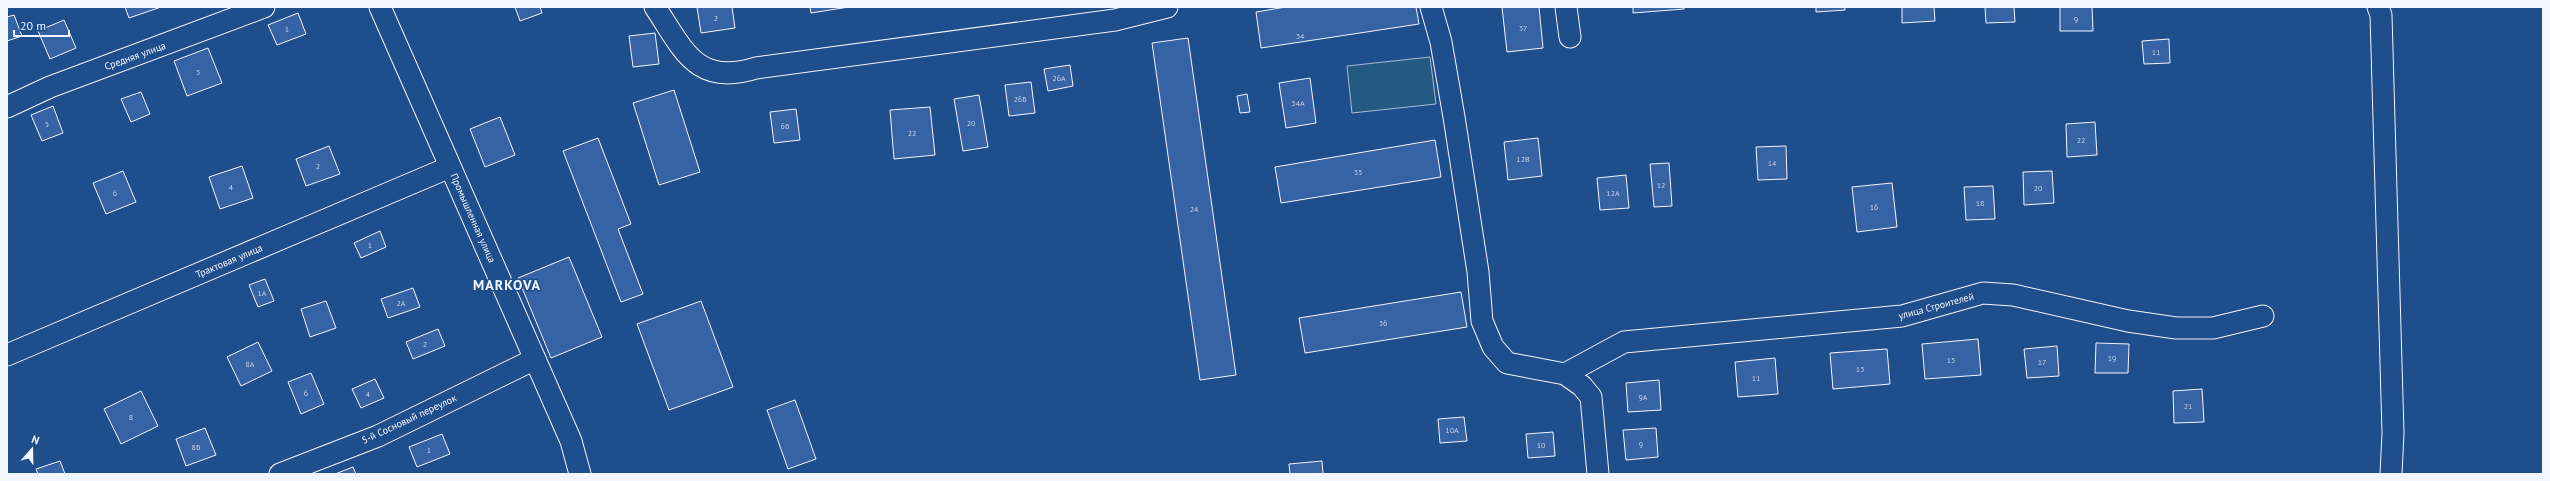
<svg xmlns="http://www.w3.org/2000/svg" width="2550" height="481" viewBox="0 0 2550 481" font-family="'PT Sans',sans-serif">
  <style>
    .green { fill: #245a82; stroke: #a8bbd7 }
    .building { fill: #3563a3; stroke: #f2f6ff }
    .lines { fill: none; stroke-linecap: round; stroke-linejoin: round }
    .minor-casing { stroke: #f2f6ff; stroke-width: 23 }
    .minor { stroke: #1f4e8c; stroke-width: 21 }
    .labels { text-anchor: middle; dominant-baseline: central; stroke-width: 3; stroke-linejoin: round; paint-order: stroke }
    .number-label { font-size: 8px; fill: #c3d1e8 }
    .street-label { font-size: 10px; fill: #f2f6ff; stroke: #1f4e8c }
    .district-label { font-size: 14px; font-weight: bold; letter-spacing: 1px; fill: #f2f6ff; stroke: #1f4e8c }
  </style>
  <rect width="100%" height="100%" fill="#1f4e8c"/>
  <path class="green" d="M1430 57 1436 104 1352 113 1347 66Z"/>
  <g class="building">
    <path d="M125 7H161L129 18Z"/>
    <path d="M515 7H540L542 13 520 21Z"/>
    <path d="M697 7H732L735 28 701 33Z"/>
    <path d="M810 7H849L811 13Z"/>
    <path d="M1286 7H1416L1419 24 1261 48 1256 12Z"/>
    <path d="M1502 7H1539L1543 48 1507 52Z"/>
    <path d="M1633 7H1684V9L1633 13Z"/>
    <path d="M1816 7H1845V10L1816 12Z"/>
    <path d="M1902 7H1934L1935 21 1902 23Z"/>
    <path d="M1985 7H2014L2015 22 1986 23Z"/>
    <path d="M2060 7H2092L2093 31H2060Z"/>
    <path d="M298 13 306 34 277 45 268 25Z"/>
    <path d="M14 15 22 36 7 41V17Z"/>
    <path d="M64 20 76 48 50 59 38 31Z"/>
    <path d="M655 33 659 64 633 67 629 36Z"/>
    <path d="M1188 38 1236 375 1200 380 1152 43Z"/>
    <path d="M2169 39 2170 63 2144 64 2142 41Z"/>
    <path d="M208 48 222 83 187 96 174 61Z"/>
    <path d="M1070 65 1073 86 1048 91 1044 69Z"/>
    <path d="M1310 78 1316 123 1286 128 1279 83Z"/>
    <path d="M1031 82 1035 113 1009 116 1005 85Z"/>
    <path d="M674 90 700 172 659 185 633 103Z"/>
    <path d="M141 92 150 114 131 122 121 99Z"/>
    <path d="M1247 94 1250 112 1240 113 1237 96Z"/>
    <path d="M979 95 988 147 963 151 954 99Z"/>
    <path d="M53 106 63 133 42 141 31 115Z"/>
    <path d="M930 107 935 155 894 159 890 110Z"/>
    <path d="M796 109 800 140 774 143 770 112Z"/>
    <path d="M500 117 515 155 485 167 470 129Z"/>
    <path d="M2095 122 2097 155 2067 157 2066 124Z"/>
    <path d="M598 138 631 224 618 229 643 294 621 302 563 151Z"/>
    <path d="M1538 138 1542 176 1508 180 1504 142Z"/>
    <path d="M1435 140 1441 177 1281 203 1275 167Z"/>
    <path d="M329 146 340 174 306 186 296 159Z"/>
    <path d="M1786 146 1787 179 1758 180 1756 147Z"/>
    <path d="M1669 163 1672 206 1654 207 1650 164Z"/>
    <path d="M242 166 253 198 220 209 209 177Z"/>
    <path d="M123 171 136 202 106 214 93 183Z"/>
    <path d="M2052 171 2054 203 2024 205 2023 172Z"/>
    <path d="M1626 175 1629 208 1600 210 1597 178Z"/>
    <path d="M1892 183 1897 227 1857 232 1852 187Z"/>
    <path d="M1993 186 1995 219 1966 220 1964 187Z"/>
    <path d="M380 231 386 247 361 258 354 243Z"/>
    <path d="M569 257 602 337 551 358 518 278Z"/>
    <path d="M265 279 274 301 258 307 249 285Z"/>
    <path d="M413 288 420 307 388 318 381 299Z"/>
    <path d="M1461 292 1467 327 1305 353 1299 318Z"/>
    <path d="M326 301 336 328 310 337 301 309Z"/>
    <path d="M701 301 733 387 669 410 637 324Z"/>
    <path d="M438 329 445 346 413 359 406 342Z"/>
    <path d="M1978 339 1981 375 1925 379 1922 344Z"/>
    <path d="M258 342 272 371 241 386 227 357Z"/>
    <path d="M2096 343 2129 344 2128 373H2095Z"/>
    <path d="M2057 346 2059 376 2027 378 2024 349Z"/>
    <path d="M1887 349 1890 384 1833 389 1830 353Z"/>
    <path d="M1775 358 1778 394 1738 397 1735 362Z"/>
    <path d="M311 373 324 404 301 414 288 382Z"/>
    <path d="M375 379 384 398 361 408 352 389Z"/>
    <path d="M1659 380 1661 410 1628 412 1626 383Z"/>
    <path d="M2202 389 2204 422 2174 423 2173 391Z"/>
    <path d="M141 391 158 426 121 444 104 409Z"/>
    <path d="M795 400 816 459 788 469 767 410Z"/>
    <path d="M1464 417 1467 441 1440 443 1438 419Z"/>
    <path d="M205 428 216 455 186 466 176 439Z"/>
    <path d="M1656 428 1658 457 1626 460 1623 430Z"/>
    <path d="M1553 432 1555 456 1528 458 1526 434Z"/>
    <path d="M442 434 450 454 417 467 409 447Z"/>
    <path d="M60 461 65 474H38L36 469Z"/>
    <path d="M1322 461 1323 474H1290L1289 464Z"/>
    <path d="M353 467 356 474H335Z"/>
  </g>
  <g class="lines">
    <g class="minor-casing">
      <g id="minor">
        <path d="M380 7 571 441 580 474"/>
        <path d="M655 7C683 49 696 87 756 68L1115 20 1167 7"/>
        <path d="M1431 7 1441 42 1454 117 1478 272 1482 321 1493 347 1507 363 1565 374 1582 386 1591 397 1598 474"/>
        <path d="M1566 7 1570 37"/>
        <path d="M2378 7 2381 15 2393 433 2391 474"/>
        <path d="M7 107 50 87 264 7"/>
        <path d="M7 355 450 167"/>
        <path d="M1565 374 1624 342 1902 316 1983 293 2013 295 2128 321 2176 328H2213L2263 316"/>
        <path d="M280 474 378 436 535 359"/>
      </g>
    </g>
    <use href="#minor" class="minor"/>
  </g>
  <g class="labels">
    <g class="number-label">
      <text x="716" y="18">2</text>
      <text x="2076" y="19">9</text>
      <text x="1523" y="28">37</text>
      <text x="287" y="29">1</text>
      <text x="1300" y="36">34</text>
      <text x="2156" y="52">11</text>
      <text x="198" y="72">3</text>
      <text x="1059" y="78">26А</text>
      <text x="1020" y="99">26Б</text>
      <text x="1298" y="103">34А</text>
      <text x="971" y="123">20</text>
      <text x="47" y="124">5</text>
      <text x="785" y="126">6Б</text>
      <text x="912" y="133">22</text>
      <text x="2081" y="140">22</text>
      <text x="1523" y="159">12В</text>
      <text x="1772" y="163">14</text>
      <text x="318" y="166">2</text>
      <text x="1358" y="172">35</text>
      <text x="1661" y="185">12</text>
      <text x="231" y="187">4</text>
      <text x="2038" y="188">20</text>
      <text x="115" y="193">6</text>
      <text x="1613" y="193">12А</text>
      <text x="1980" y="203">18</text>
      <text x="1874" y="207">16</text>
      <text x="1194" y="209">24</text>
      <text x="370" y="245">1</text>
      <text x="262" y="293">1А</text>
      <text x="401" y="303">2А</text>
      <text x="1383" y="323">36</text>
      <text x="425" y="344">2</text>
      <text x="2112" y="358">19</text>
      <text x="1951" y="360">15</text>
      <text x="2042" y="362">17</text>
      <text x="250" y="364">8А</text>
      <text x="1860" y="369">13</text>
      <text x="1756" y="378">11</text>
      <text x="306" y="393">6</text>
      <text x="368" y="394">4</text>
      <text x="1643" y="397">9А</text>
      <text x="2188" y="406">21</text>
      <text x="131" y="417">8</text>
      <text x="1452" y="430">10А</text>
      <text x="1641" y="444">9</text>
      <text x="1541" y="445">10</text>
      <text x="196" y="447">8Б</text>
      <text x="429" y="450">1</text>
    </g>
    <g class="street-label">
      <text transform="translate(135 56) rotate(-20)">Средняя улица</text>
      <text transform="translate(473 218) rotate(66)">Промышленная улица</text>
      <text transform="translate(229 261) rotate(-23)">Трактовая улица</text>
      <text transform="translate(1936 306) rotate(-15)">улица Строителей</text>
      <text transform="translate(409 419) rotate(-25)">5-й Сосновый переулок</text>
    </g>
    <g class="district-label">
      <text x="507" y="285">MARKOVA</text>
    </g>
  </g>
  <rect width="2550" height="481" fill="none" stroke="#f2f6ff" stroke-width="16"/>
  <g transform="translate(32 449) rotate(20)" stroke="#1f4e8c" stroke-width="3" paint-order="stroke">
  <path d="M0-3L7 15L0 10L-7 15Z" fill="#f2f6ff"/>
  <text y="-6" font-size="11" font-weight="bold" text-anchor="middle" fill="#f2f6ff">N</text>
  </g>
  <path d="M14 30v6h55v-6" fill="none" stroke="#f2f6ff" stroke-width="2"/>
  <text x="20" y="30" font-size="12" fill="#f2f6ff" stroke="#1f4e8c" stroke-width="3" paint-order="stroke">20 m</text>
</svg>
